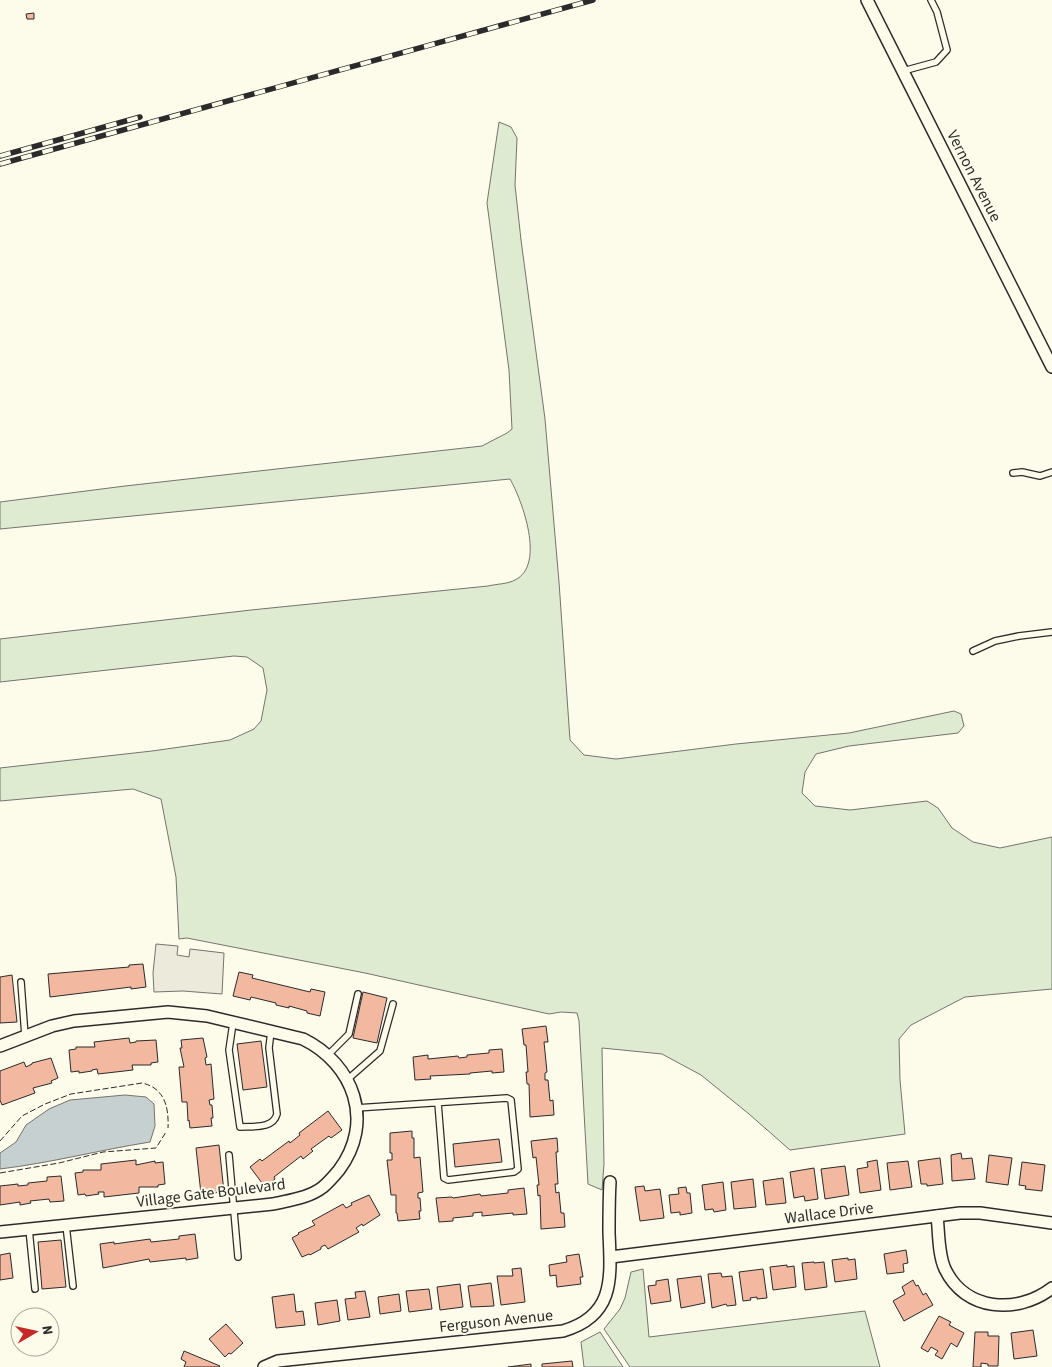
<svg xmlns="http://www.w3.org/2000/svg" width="1052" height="1367" viewBox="0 0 1052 1367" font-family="'Source Sans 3',sans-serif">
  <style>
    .green { fill: #deebd1; stroke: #74746e }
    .parking { fill: #eceadb; stroke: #74746e }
    .water { fill: #c7d0d0; stroke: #74746e }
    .building { fill: #f2b8a0; stroke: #2b2b2b }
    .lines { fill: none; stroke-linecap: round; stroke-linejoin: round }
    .lane-casing { stroke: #2b2b2b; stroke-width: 8 }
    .street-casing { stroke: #2b2b2b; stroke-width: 14 }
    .lane { stroke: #fdfbea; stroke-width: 5.5 }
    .street { stroke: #fdfbea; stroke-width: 11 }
    .rail-casing { stroke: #2b2b2b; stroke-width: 5.5 }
    .rail { stroke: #fdfbea; stroke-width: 4; stroke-dasharray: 11; stroke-linecap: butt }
    .fence { stroke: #2b2b2b; stroke-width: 1; stroke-dasharray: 6 2.5; stroke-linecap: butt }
    .labels { text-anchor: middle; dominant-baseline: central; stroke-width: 4; stroke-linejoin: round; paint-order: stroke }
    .street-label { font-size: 16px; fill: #2b2b2b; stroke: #fdfbea }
  </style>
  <rect width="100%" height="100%" fill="#fdfbea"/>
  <g class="green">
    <path d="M499 122 511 127 517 138 515 185 521 240 545 419 559 582 570 740 584 755 616 759 736 744 849 733 954 711 961 714 964 726 958 733 849 746 816 754 805 772 802 793 815 806 850 810 927 801 938 808 952 828 973 842 1000 848 1052 837V989L965 997 911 1025 899 1039 900 1080 905 1134 790 1150 749 1114 701 1075 662 1054 602 1048 604 1164 602 1190 588 1184 579 1021 577 1013 561 1012 549 1014 365 973 187 938 179 939 176 877 161 799 133 789 0 801V768L152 751 230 740 254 729 261 721 267 690 263 668 247 657 234 656 0 682V639L251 610 488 586C496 584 508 584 515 580 546 565 522 500 510 479L0 529V502L125 486 482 446 507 433 512 429 509 370 487 203Z"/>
    <path d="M643 1269 649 1337 865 1311 880 1367H630L604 1329 620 1309 625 1298 631 1272Z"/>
    <path d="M600 1332 623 1367H584L581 1342Z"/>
  </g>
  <path class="parking" d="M156 944 178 946 177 955 189 957 190 949 224 953 222 994 183 991 154 992 153 973Z"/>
  <path class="water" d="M125 1095 146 1097 154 1104 155 1126 150 1142C100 1150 50 1163 0 1169V1153L16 1142 26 1125 49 1109 70 1100Z"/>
  <g class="building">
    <path d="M34 13V19H27L26 14Z"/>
    <path d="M143 964 146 987 131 989V987L50 997 48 974 129 967V965Z"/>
    <path d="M239 972 253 975 252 978 310 992 311 989 325 992 320 1016 307 1013V1011L289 1006V1008L276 1005V1003L251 997 250 1000 233 996Z"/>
    <path d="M12 975 17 1022 0 1023V977Z"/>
    <path d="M363 992 387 998 377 1043 353 1038Z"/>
    <path d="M546 1026 548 1042H544L547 1072 545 1073V1080H548L550 1101 553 1100 554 1115 530 1117 529 1084H527L526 1072H528L526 1045H524L522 1029Z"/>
    <path d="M129 1038 130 1043 136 1042V1041L156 1040 158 1062 151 1063V1065H132L133 1070 98 1074 97 1069 92 1070V1071L79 1073V1071L71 1072 69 1050 76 1049V1047H95L94 1042Z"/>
    <path d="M203 1038 207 1057 205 1058 206 1065 211 1064 214 1099 209 1100 210 1105H212L213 1118H211L212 1126 190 1128 189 1120 188 1121 187 1102H182L179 1067H184L180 1048H182L181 1040Z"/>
    <path d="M261 1041 267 1087 243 1090 237 1044Z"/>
    <path d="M502 1049 504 1072 492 1073V1071L470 1073V1074L430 1076 431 1079 415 1080 413 1057 428 1055V1059L458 1056 459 1058 467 1057V1055L489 1053V1050Z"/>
    <path d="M51 1058 58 1078 51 1081 52 1083 33 1088 35 1093 2 1105 0 1100V1071L24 1062 26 1067 32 1064V1063Z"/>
    <path d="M328 1111 342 1130 331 1138 329 1136 311 1149 313 1151 303 1159 301 1156 274 1177 275 1179 265 1187 250 1167 260 1159 262 1161 289 1141 290 1143 300 1135 299 1133Z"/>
    <path d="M412 1131V1138H414V1158L420 1157 423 1192 418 1193V1198H420L421 1211H419L420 1219 398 1221 397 1213H396V1195H391L387 1160H392V1153H390V1133Z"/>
    <path d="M557 1138 558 1152H556L558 1184H555L556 1193 559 1192 561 1213H564L565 1227 541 1229 540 1195 538 1196 537 1185H539L536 1157 533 1158 531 1141Z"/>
    <path d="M499 1139 502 1162 455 1167 453 1144Z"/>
    <path d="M219 1145 224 1192 201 1194 196 1148Z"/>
    <path d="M961 1153 962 1159 972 1158 975 1179 952 1181 951 1155Z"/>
    <path d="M989 1155 1012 1158 1008 1185 986 1182Z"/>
    <path d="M940 1158 943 1184 927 1186V1184H921L918 1161Z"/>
    <path d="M136 1160V1165L155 1161V1163L163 1162 165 1184 158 1185V1187H139V1193L104 1197V1192H98L99 1194 86 1196 85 1194 78 1195 75 1173 83 1172V1170H101V1164Z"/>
    <path d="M877 1160 881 1190 860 1193 857 1169 868 1167 867 1162Z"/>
    <path d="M908 1161 912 1187 890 1190 887 1163Z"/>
    <path d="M1022 1162 1045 1165 1042 1191 1025 1189 1026 1186 1019 1185Z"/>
    <path d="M845 1166 849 1195 825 1199 821 1169Z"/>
    <path d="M814 1168 818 1199 805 1201 804 1196 794 1198 790 1172Z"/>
    <path d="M61 1176 64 1201 50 1202 49 1199 30 1201 31 1203 20 1205V1202L0 1205V1186L18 1184V1186L28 1185V1183L47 1181V1177Z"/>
    <path d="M783 1178 786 1203 766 1205 763 1181Z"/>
    <path d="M753 1179 756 1207 734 1209 731 1182Z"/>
    <path d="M723 1182 726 1210 714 1212 713 1209 705 1210 702 1185Z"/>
    <path d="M644 1186 645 1191 660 1189 664 1218 640 1221 635 1187Z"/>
    <path d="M686 1187 687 1193H690L692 1213 680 1215V1212L671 1213 669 1195 679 1194 678 1188Z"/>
    <path d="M524 1188 527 1214 513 1215V1213L482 1216V1212L473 1213V1216L453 1218V1221L439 1222 436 1198 452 1197 453 1198 480 1194 481 1196 508 1193V1190Z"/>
    <path d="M369 1195 380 1215 363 1226 362 1224 356 1228 359 1232 328 1249 325 1245 321 1247V1249L310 1255 309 1254 302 1257 292 1238 299 1234 298 1233 315 1225 312 1221 343 1204 346 1208 352 1205 351 1203Z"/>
    <path d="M195 1234 198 1258 186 1260V1258L150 1262 149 1259 103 1268 100 1244 114 1242V1244L150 1239 151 1242 179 1239V1236Z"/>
    <path d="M61 1240 66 1287 42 1289 38 1242Z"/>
    <path d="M906 1250 908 1263 903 1264 904 1272 887 1274 884 1254Z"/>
    <path d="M10 1253 13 1278 0 1280V1255Z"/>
    <path d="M579 1254 583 1277H580L581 1284 557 1287 556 1275 550 1276 549 1265 567 1262 566 1256Z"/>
    <path d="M848 1258V1260L855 1259 857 1279 835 1282 832 1260Z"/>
    <path d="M814 1262V1263L824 1262 827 1287 805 1290 802 1263Z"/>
    <path d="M787 1265V1267L794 1266 796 1287 773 1290 770 1267Z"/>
    <path d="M521 1268 525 1302 501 1305 497 1276H513L512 1269Z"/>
    <path d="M763 1269 767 1298 757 1299V1297L750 1298 751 1300 743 1301 739 1272Z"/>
    <path d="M721 1273 722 1277 732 1276 736 1305 727 1306 726 1304 712 1308 708 1274Z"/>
    <path d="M701 1276 705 1303 681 1308 677 1279Z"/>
    <path d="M668 1279 671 1301 651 1304 648 1286 656 1285V1281Z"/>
    <path d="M913 1280 916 1286 918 1285 923 1295 926 1293 933 1305 904 1321 893 1301 905 1294 902 1287Z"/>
    <path d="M491 1283 494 1306 471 1307 468 1286Z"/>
    <path d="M460 1284 463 1307 440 1310 437 1287Z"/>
    <path d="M429 1289 432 1309 409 1312 406 1291Z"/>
    <path d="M365 1291 370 1317 348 1320 345 1299 356 1298 355 1292Z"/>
    <path d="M294 1294 296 1312 303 1311 305 1325 276 1328 272 1297Z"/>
    <path d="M399 1294 401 1311 380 1314 378 1297Z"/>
    <path d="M337 1300 340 1321 318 1325 315 1303Z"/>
    <path d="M939 1316 951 1322 949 1325 964 1333 957 1347 951 1343 942 1359 935 1355 938 1351 931 1347 928 1352 921 1348Z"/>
    <path d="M226 1324 243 1343 231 1354 229 1353 225 1357 209 1339Z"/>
    <path d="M1033 1330 1037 1356 1014 1359 1011 1333Z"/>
    <path d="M975 1332H988V1336H999L998 1366H988V1364L981 1363V1367H973Z"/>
    <path d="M184 1351 220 1366 219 1367H184L186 1362 181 1359Z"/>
    <path d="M572 1361 573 1367H542V1364Z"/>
    <path d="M531 1364V1367H508Z"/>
  </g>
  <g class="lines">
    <g class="lane-casing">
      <g id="lane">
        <path d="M903 71 936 62 947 50 937 12 931 0"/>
        <path d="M1013 473 1022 472 1040 476 1052 472"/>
        <path d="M973 651 995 641 1019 636 1052 632"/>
        <path d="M21 982 25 1036"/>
        <path d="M233 1023 229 1050 240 1127C254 1126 273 1129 277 1114L269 1048 271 1031"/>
        <path d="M328 1055 349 1034 358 994"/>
        <path d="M348 1079 380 1051 393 1004"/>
        <path d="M356 1108 507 1098 511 1100 518 1169 514 1172 448 1180 444 1178 438 1103"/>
        <path d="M229 1155 238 1257"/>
        <path d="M66 1225 73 1286"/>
        <path d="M29 1229 35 1289"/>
      </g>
    </g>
    <g class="street-casing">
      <g id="street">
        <path d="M867 0 1052 367"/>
        <path d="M0 1046 52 1026 74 1021 168 1012 207 1016 303 1039C354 1064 375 1122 339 1170 334 1176 329 1182 323 1187 309 1198 290 1200 273 1204L0 1232"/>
        <path d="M937 1216C939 1232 938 1254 945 1269 965 1311 1017 1315 1052 1288"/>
        <path d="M611 1257 960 1213H980L1052 1223"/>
        <path d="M264 1367 278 1361 563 1331C615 1316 611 1278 609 1233 609 1216 609 1199 610 1182"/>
      </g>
    </g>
    <use href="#lane" class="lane"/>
    <use href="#street" class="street"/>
    <g class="rail-casing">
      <g id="rail">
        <path d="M0 156 140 117"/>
        <path d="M0 164 593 0"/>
      </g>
    </g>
    <use href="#rail" class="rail"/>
    <g class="fence">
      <path d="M0 1141 22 1116 45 1104 71 1094 142 1083C165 1088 169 1108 168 1128"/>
      <path d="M0 1173 59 1163 103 1152 156 1148 166 1132"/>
    </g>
  </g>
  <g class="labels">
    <g class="street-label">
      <text transform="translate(974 176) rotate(63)">Vernon Avenue</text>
      <text transform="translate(211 1193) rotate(-7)">Village Gate Boulevard</text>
      <text transform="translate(829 1213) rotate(-7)">Wallace Drive</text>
      <text transform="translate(496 1321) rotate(-6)">Ferguson Avenue</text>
    </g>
  </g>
  <g transform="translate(35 1332) rotate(81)"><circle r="24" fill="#fdfbea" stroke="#a9a89e"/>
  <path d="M0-4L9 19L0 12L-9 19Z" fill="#c62828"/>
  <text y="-8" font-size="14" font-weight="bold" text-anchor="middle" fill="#2b2b2b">N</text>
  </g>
</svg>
